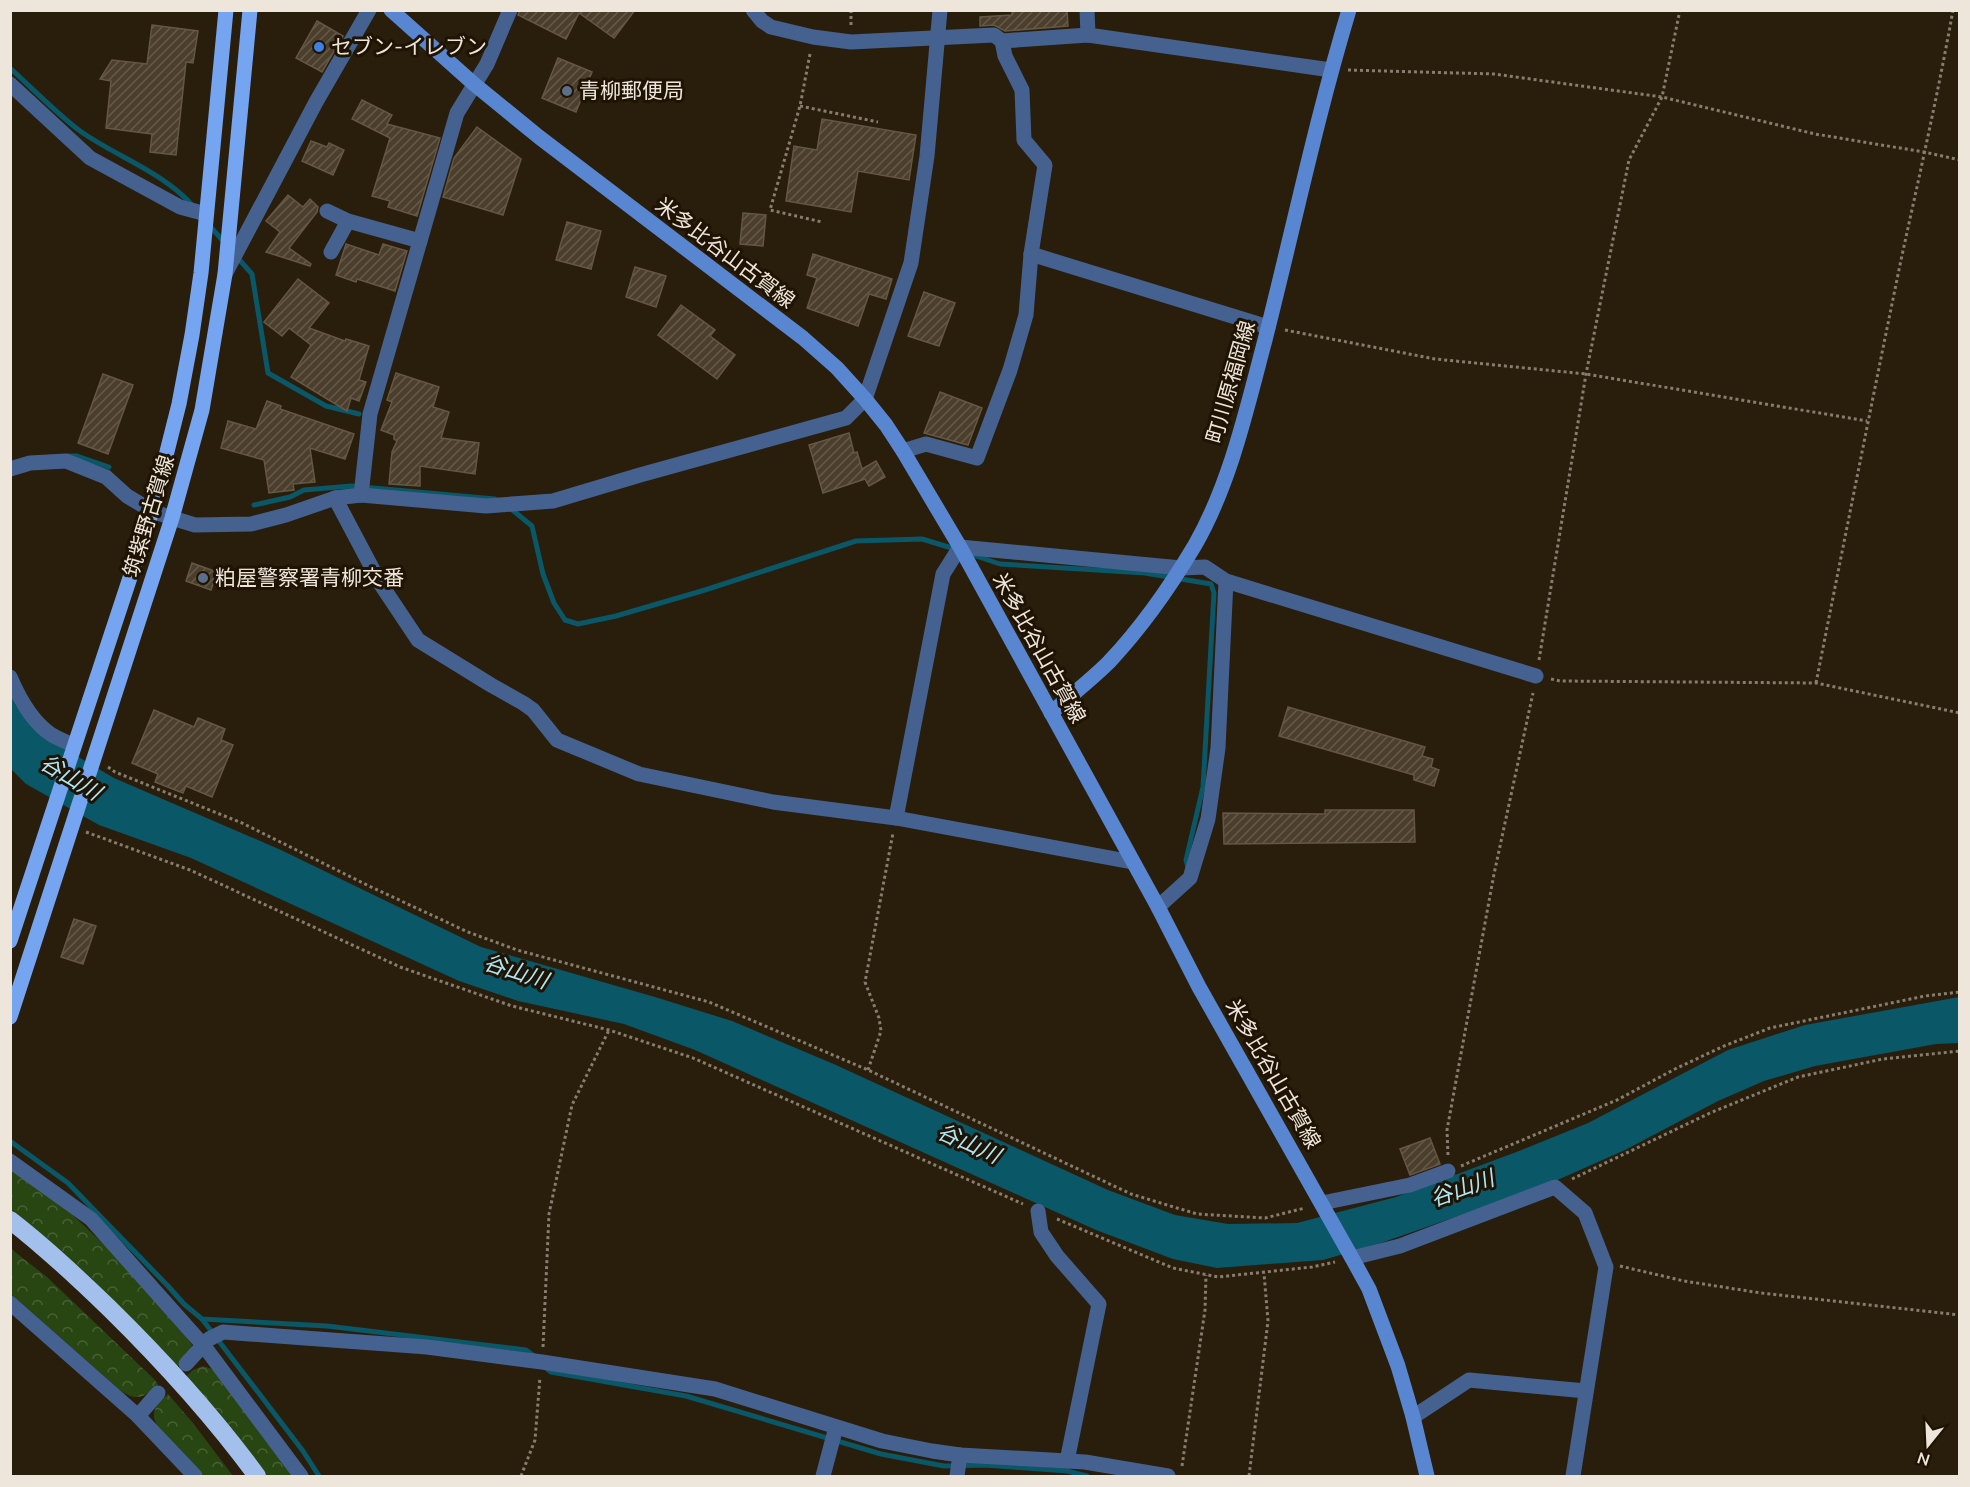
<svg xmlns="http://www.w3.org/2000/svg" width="1970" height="1487" viewBox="0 0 1970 1487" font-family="Mulish,'Noto Sans JP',sans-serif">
	<defs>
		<pattern id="forest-crowns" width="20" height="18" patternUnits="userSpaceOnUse" patternTransform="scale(1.5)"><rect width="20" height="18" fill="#284612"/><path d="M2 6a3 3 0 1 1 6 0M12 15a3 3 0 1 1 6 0" fill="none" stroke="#486134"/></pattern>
		<pattern id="building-hatch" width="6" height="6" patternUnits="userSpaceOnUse" patternTransform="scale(1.5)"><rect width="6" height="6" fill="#4b3e2c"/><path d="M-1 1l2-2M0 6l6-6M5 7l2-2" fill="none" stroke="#655a4a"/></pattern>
	</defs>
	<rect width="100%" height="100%" fill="#291d0c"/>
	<g fill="url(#forest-crowns)">
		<path d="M10 1170 60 1203 112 1252 172 1317 192 1345 190 1353 175 1369 11 1214Z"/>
		<path d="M10 1248 47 1277 155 1380 158 1385C144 1397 138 1402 121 1391L11 1294Z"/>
		<path d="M203 1366 218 1371 293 1476H264L185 1377 193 1370Z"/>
		<path d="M168 1394 193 1423 233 1476H202C191 1465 155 1431 154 1417 153 1407 161 1400 168 1394Z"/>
	</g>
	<path fill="#095767" d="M10 694 16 706 48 739 114 778 281 850 481 947 655 997 732 1021 836 1065 1108 1190 1175 1215 1228 1224 1297 1223 1396 1197 1519 1151 1588 1123 1728 1050 1805 1025 1959 997V1043L1936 1044 1815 1066 1764 1081 1718 1101 1625 1150 1544 1186 1378 1244 1323 1260 1217 1268 1173 1259 1096 1230 695 1050 624 1024 518 1001 459 981 191 858 99 825 26 784 11 769Z"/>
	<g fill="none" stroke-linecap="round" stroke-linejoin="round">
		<g stroke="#095767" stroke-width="5">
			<path d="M10 68C32 88 57 114 80 131 117 157 163 172 193 206"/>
			<path d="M208 224 224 242"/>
			<path d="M236 256 252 274 268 373 326 406 359 414"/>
			<path d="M68 456H77L109 467"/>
			<path d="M254 505 290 497 304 490 351 486 495 499"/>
			<path d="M510 508 532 526 543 574 554 603 565 620 578 624 616 616 705 590 856 541 922 539 955 549"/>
			<path d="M970 554 1000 564 1145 573 1211 584 1214 593 1203 787 1186 860 1188 868"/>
			<path d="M10 1141 68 1183 168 1286 184 1304 202 1319 327 1326 526 1350 534 1356"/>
			<path d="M202 1319 303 1451 319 1476"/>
			<path d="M545 1367 551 1372 686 1396 881 1454 944 1466 985 1465 1067 1471 1087 1476"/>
		</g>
	</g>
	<g fill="url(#building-hatch)" stroke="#645744" stroke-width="1.5">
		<path d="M520 10H635L614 38 579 13 566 39 518 15Z"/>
		<path d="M1012 10H1067L1068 26 1005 31 994 25 980 26V17L1012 15Z"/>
		<path d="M317 21 343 36 322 72 296 58Z"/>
		<path d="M152 25 198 31 193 63 186 62 176 155 150 152 152 134 106 128 111 81 100 79 112 60 147 64Z"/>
		<path d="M558 58 592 72 576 112 542 98Z"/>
		<path d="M362 100 392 115 387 124 440 138 417 216 388 207 390 201 372 196 390 138 352 119Z"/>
		<path d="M822 119 916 135 909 180 858 171 851 212 786 201 794 146 817 150Z"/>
		<path d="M477 127 521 159 503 215 443 197 454 158Z"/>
		<path d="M311 141 327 147 329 143 344 150 333 175 302 161Z"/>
		<path d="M288 195 303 207 310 199 318 207 317 212 289 248 311 264 310 266 266 252 280 232 266 221Z"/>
		<path d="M743 213 766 215 763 246 740 244Z"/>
		<path d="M567 222 601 231 591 269 556 260Z"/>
		<path d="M346 244 379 255 383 244 407 251 395 291 357 279 356 282 336 275Z"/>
		<path d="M813 254 892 279 886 299 869 294 858 326 807 308 817 278 807 275Z"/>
		<path d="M635 267 666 276 656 307 626 297Z"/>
		<path d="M298 279 329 303 309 328 345 341 346 339 369 346 359 380 366 382 359 401 351 398 347 411 291 377 311 345 289 328 282 336 264 322Z"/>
		<path d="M924 292 955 303 939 346 908 336Z"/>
		<path d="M681 305 715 330 710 336 735 355 717 379 658 335Z"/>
		<path d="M396 373 439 387 433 407 449 412 441 438 479 443 475 474 420 466V486L389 484 392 452 397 441 394 439V435L381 430 392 402 387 400Z"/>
		<path d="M103 374 133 385 108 454 78 443Z"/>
		<path d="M940 392 982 408 968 445 924 433Z"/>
		<path d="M267 401 281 406 280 409 354 434 345 459 310 448 315 482 293 484 294 490 269 493 264 460 221 448 228 421 256 429Z"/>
		<path d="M849 433 854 453 857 452 862 469 876 461 885 477 869 486 865 479 823 493 809 445Z"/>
		<path d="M192 563 217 572 211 590 186 581Z"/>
		<path d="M1288 707 1425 747 1422 756 1433 759 1431 767 1439 770 1434 786 1414 780V775L1279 736Z"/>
		<path d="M154 710 194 727 198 718 225 729 221 740 233 745 212 797 186 786 183 793 155 782 158 774 132 763Z"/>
		<path d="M1325 810H1414L1415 842 1224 844 1223 813 1325 814Z"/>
		<path d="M74 919 96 926 83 964 61 957Z"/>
		<path d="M1430 1138 1440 1164 1410 1175 1400 1149Z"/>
	</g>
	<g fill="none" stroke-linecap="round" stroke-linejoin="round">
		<g stroke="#877d6e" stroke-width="3" stroke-dasharray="3 3" stroke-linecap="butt">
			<path d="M851 10V25"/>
			<path d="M810 54 800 106 770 210 822 222"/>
			<path d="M1348 70 1494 74 1662 97 1815 134 1924 152 1960 160"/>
			<path d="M800 106 878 122"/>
			<path d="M1285 330 1435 359 1586 374 1867 421"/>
			<path d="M1539 660 1586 374 1629 160 1662 97 1680 10"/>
			<path d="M1551 679 1560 681 1816 683 1960 713"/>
			<path d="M1816 683C1844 542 1872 401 1901 260 1919 177 1938 94 1953 10"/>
			<path d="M108 767 115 772 242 823 369 886 468 932 517 950 709 1002 868 1070 1131 1194 1197 1214 1265 1218 1305 1208"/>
			<path d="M86 832 190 870 400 967 512 1006 609 1030 693 1058 1023 1204"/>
			<path d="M868 1070 881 1031 879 1018 865 982 893 833"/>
			<path d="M1448 1155 1447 1130 1494 874 1533 693"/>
			<path d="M1461 1166 1617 1100 1675 1069 1724 1046 1770 1028 1925 996 1960 992"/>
			<path d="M1572 1179 1710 1113 1798 1077 1883 1059 1960 1051"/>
			<path d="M1057 1219 1173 1268 1218 1277 1312 1267 1335 1262"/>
			<path d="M1620 1266 1684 1281 1761 1293 1960 1315"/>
			<path d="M543 1347 549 1214 572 1105 609 1030"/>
			<path d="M1182 1466 1205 1310 1206 1275"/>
			<path d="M521 1476 535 1440 540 1377"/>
			<path d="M1249 1476 1268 1321 1264 1273"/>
		</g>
		<g stroke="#45618f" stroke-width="15">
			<path d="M753 10 762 21 771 27 813 37 851 42 994 35 1002 41 1088 35 1331 70"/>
			<path d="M1087 10 1088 35"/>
			<path d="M10 84 90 158 180 207 206 214"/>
			<path d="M327 211 348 221 420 241"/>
			<path d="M331 252 348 221"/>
			<path d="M1031 254 1268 327"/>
			<path d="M225 274 316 102 369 10"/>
			<path d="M903 451 926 444 977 458 1010 370 1026 315 1031 254 1045 165 1024 140 1022 90 1005 56 1002 41"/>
			<path d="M10 469 30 463 66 461 106 477 127 496 152 511 172 518 195 525 251 524 286 515 335 498 361 495 486 506 553 501 640 475 846 418 865 399 911 263 927 156 940 10"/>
			<path d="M361 495 370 414 457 113 487 64 510 10"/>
			<path d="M335 498 380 583 418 640 491 685 523 703 533 710 557 740 639 774 773 802 896 818 1132 862"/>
			<path d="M10 677C19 698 33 723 52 735 59 739 67 742 74 746"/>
			<path d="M896 818 943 574 960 547 1181 568 1205 567 1226 581 1536 676"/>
			<path d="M1158 907 1190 878 1208 819 1218 748 1226 581"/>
			<path d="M10 1161 91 1219 204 1346 301 1476"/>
			<path d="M1322 1203 1410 1185 1448 1171"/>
			<path d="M1038 1211 1041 1232 1057 1256 1099 1304 1067 1461"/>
			<path d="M1352 1258 1400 1246 1555 1187 1585 1213 1606 1267 1573 1476"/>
			<path d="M10 1303 138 1416 195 1476"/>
			<path d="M186 1364 209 1339 223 1332 427 1347 542 1362 715 1389 882 1441 932 1451 960 1455 1085 1462 1168 1476"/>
			<path d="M138 1416 158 1393"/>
			<path d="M1413 1417 1469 1380 1586 1391"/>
			<path d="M823 1476 836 1427"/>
			<path d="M957 1476 960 1455"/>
		</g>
		<g stroke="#5986d0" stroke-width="15">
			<path d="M391 10 474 84 539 137 803 338 837 368 865 399 886 425 903 451 960 547 1158 907 1199 987 1352 1258 1369 1289 1398 1366 1413 1417 1427 1476"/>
			<path d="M1051 713C1070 696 1091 680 1109 662 1142 627 1170 587 1195 545 1230 484 1247 408 1265 340 1293 230 1316 119 1349 10"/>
		</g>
		<g stroke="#75a4f0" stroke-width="15">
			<path d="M10 941 152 511 179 404 192 335 201 273 226 10"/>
			<path d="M10 1017 172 518 202 410 225 274 250 10"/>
		</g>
		<path stroke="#a3c0ed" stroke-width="18" d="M10 1220C45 1247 78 1278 109 1308 162 1360 213 1416 257 1476"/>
	</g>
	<circle fill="#3f7fe0" stroke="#1f1304" stroke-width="2" cx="319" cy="47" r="6"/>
	<g fill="#5c6f8a" stroke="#1f1304" stroke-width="2">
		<circle cx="567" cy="91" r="6"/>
		<circle cx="203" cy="578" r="6"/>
	</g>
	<g text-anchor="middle" stroke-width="6" stroke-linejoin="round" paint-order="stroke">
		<g font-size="21" fill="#eee6db" stroke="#1f1304" text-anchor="start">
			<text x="331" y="54">セブン-イレブン</text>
			<text x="579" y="98">青柳郵便局</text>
			<text x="215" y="585">粕屋警察署青柳交番</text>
		</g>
		<g font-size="21" fill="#eee6db" stroke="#1f1304">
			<text transform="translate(725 253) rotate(37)" y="7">米多比谷山古賀線</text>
			<text transform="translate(1231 382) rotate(-74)" y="7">町川原福岡線</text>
			<text transform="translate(149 516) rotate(-73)" y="7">筑紫野古賀線</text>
			<text transform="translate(1039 648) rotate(61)" y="7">米多比谷山古賀線</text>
			<text transform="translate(1273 1074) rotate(60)" y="7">米多比谷山古賀線</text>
		</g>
		<g font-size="22" font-style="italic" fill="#aee6f5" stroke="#1f1304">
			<text transform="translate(71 777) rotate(31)" y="8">谷山川</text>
			<text transform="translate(516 971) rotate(18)" y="8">谷山川</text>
			<text transform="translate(969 1143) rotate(24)" y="8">谷山川</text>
			<text transform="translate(1462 1188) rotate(-20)" y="8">谷山川</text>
		</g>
	</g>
	<rect width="1970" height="1487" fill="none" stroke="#eee6db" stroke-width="24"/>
	<g transform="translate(1928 1445) rotate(198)" stroke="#1f1304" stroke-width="4.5" paint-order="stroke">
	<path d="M0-4.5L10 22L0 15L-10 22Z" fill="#eee6db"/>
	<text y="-9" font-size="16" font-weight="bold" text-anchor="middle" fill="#eee6db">N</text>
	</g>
</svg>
